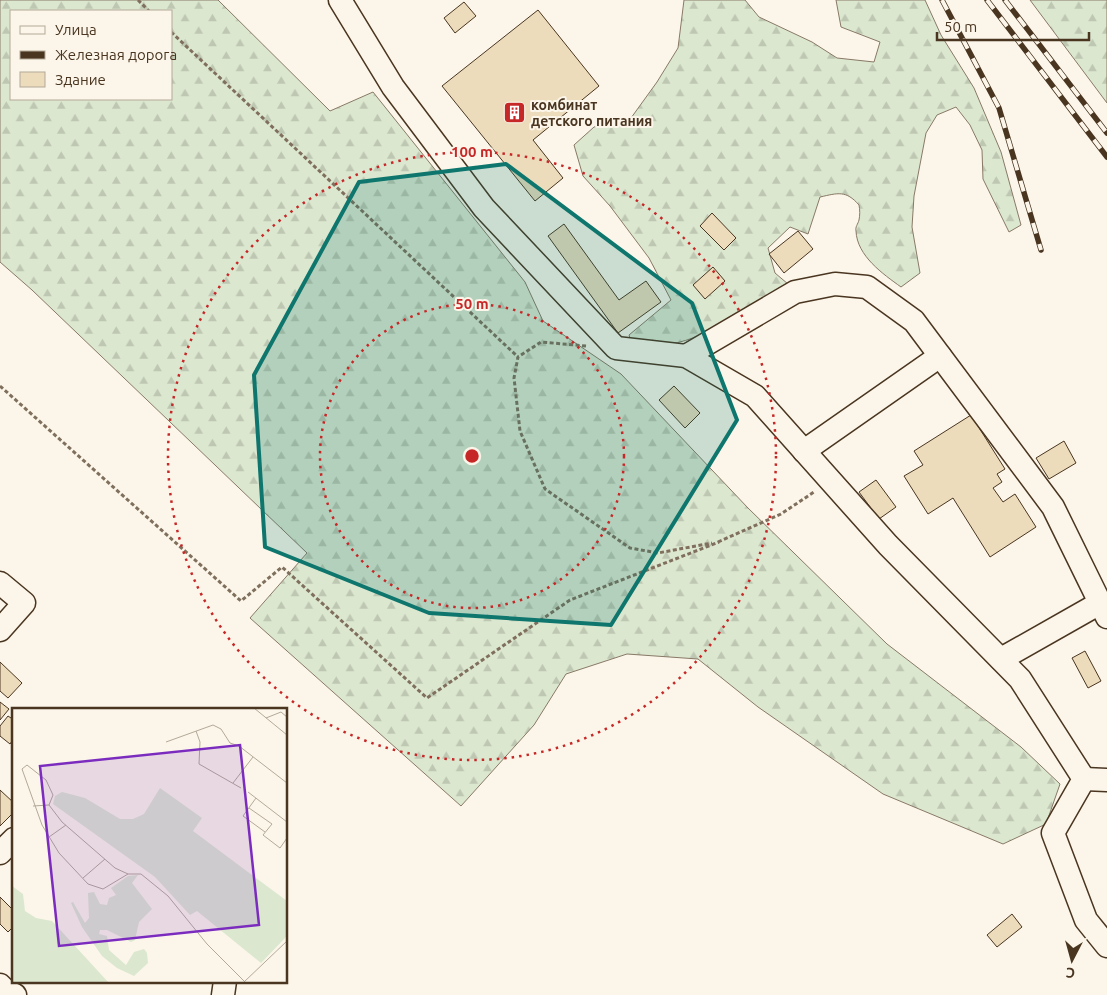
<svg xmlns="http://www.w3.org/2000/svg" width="1107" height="995" viewBox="0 0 1107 995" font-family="Ubuntu,sans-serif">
	<defs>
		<pattern id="forest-firs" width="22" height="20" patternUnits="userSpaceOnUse" patternTransform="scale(1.25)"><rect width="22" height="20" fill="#dce7d0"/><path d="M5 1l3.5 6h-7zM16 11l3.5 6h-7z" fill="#bec7b2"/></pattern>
	</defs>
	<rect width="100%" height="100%" fill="#fbf6e9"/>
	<g fill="url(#forest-firs)" stroke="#887966" fill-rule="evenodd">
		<path d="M0 0H218L330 111 373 92 525 282 543 321 621 374 748 508 887 644 1021 747 1060 784 1046 824 1003 844 883 794 758 707 698 659 627 654 566 674 534 725 461 806 250 618 307 553 32 290 0 262ZM11 11H171V99H11Z"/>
		<path d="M684 0H745L759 17 812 42 837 58 874 62 880 42 841 27 836 0H925L941 35 974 88 1001 152 1021 225 1009 232 983 179 982 150 970 125 956 107 937 115 926 133 914 196 912 227 920 273 901 287C883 274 857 256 856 231 855 227 858 224 859 220 860 215 860 210 859 205 846 190 838 193 820 197L808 234 790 227 768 248 775 273 788 284C754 305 702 343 662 345 652 346 641 343 631 341L629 335 671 300 649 258 610 206 583 176 574 145 594 127 631 118 657 82 678 48Z"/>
		<path d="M1030 0H1107V103Z"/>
	</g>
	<g fill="#ecdcbc" stroke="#4a3520">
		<path d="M464 2 476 16 455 33 444 18Z"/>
		<path d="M538 10 599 86 533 140 563 178 535 201 442 86Z"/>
		<path d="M712 213 736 238 724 250 700 226Z"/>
		<path d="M564 224 619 300 646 281 661 302 618 333 548 236Z"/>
		<path d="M798 231 813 249 784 273 769 254Z"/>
		<path d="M713 267 725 281 705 299 693 285Z"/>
		<path d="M674 386 700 413 685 428 659 400Z"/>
		<path d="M971 415 1005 469 997 474 1002 482 993 488 1003 502 1015 494 1036 527 990 557 953 498 928 514 904 476 923 465 914 451Z"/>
		<path d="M1064 441 1076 463 1049 479 1036 458Z"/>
		<path d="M876 480 896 507 879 519 859 492Z"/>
		<path d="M1085 651 1101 681 1088 688 1072 658Z"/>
		<path d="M0 662 22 683 8 698 0 691Z"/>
		<path d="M0 702 9 709 0 720Z"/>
		<path d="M8 716 14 720V738L10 744 0 736V726Z"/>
		<path d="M0 790 14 803V812L0 826Z"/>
		<path d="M0 897 14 911V926L8 932 0 924Z"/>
		<path d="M1012 914 1022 927 997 947 987 935Z"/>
	</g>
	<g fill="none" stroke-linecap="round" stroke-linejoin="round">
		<defs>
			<g id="minor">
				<path d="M340 0 393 87 484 208 616 348 686 356 755 396 888 545 1020 679 1084 779 1053 833 1086 920 1107 946"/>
				<path d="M686 356 795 292 835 284 867 287 914 321 1053 507 1107 617"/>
				<path d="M804 451 940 356"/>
				<path d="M0 583 24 603 0 630"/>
				<path d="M1001 659 1100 603"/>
				<path d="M1084 779 1107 780"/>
				<path d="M0 853 14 839"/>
				<path d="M0 985 6 991 15 995"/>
				<path d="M223 995 225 981"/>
			</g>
		</defs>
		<use href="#minor" stroke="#4a3520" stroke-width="25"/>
		<g stroke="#7f6f5c" stroke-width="3" stroke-dasharray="4 2.5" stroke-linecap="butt">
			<path d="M138 0 149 11"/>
			<path d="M171 32 518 357"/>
			<path d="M586 346 541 342 518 357 514 378 520 431 545 489 630 548 658 553 712 543"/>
			<path d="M0 386 241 601 282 567 427 698 570 600 719 542"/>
			<path d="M718 542 781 514 814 492"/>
		</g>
		<use href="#minor" stroke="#fbf6e9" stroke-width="22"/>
		<defs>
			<g id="rail">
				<path d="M942 0 999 108 1041 250"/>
				<path d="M987 0 1107 157"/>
				<path d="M1005 0 1107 133"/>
			</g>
		</defs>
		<use href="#rail" stroke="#4a3520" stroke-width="5.5"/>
		<use href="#rail" stroke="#fbf6e9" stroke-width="4" stroke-dasharray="11" stroke-linecap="butt"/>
	</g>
	<path fill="#0f766e" fill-opacity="0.2" stroke="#0f766e" stroke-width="4" stroke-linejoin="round" d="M506 164 692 303 737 420 611 625 429 613 265 547 254 375 359 182Z"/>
	<g fill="none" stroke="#c62828" stroke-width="2.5" stroke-dasharray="2.5 5">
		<circle cx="472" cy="456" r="152"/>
		<circle cx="472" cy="456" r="304"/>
	</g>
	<defs>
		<symbol id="building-square" viewBox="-11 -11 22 22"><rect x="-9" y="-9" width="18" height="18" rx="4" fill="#c62828" stroke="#fbf6e9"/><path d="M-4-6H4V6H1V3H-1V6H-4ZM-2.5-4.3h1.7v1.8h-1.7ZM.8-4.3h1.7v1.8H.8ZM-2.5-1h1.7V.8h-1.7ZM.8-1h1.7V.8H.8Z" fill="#fff"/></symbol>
	</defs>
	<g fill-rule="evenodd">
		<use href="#building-square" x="502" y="100" width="25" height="25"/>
	</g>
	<g text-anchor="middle" stroke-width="4" stroke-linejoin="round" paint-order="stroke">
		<g font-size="14" font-weight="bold" fill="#4a3520" stroke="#fbf6e9" text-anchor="start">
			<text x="531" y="110">комбинат<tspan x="531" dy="16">детского питания</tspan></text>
		</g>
	</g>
	<g transform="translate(12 708)">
		<rect width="275" height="275" fill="#fbf6e9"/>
		<path d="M148 80 190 110 181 123 275 193V228L249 255 185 203 178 207 143 169 41 96 43 88 50 84 73 90 108 111H121L132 106ZM126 167 120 175 140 201 127 214 123 232 119 234 95 222H88L87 226 95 228 97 242 114 257 122 244 132 241 135 245 136 255 122 268 105 260 90 248 70 219 59 195 61 194 73 215 77 210 76 185 82 184 88 196 95 197 97 190 104 187 99 180 116 168ZM0 178 11 186 13 203 24 210 40 213 97 275H0Z" fill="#dce7d0"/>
		<path fill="none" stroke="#b4a999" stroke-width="1" d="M242 0 275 27M254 10 269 4 275 9M184 23 188 34 187 56 229 80M154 34 201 17 209 21 218 35 227 38 275 75M221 75 241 49M236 84 275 114M244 90 231 108 253 124M21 98 37 97M237 100 260 116 251 127 268 140 275 130M37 129 54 117M116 166 91 181 76 176 47 145 30 117 10 61 15 57 34 72 41 87 37 97 50 114 103 160 116 166H129L156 188 195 236 234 275M71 170 93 151M232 274 275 233"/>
		<path fill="#7b2cbf" fill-opacity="0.15" stroke="#7b2cbf" stroke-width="2.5" d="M228 37 247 217 47 238 28 58Z"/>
		<rect width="275" height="275" fill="none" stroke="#4a3520" stroke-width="2.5"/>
	</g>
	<circle cx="472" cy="456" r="8" fill="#c62828" stroke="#fbf6e9" stroke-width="2.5"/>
	<g font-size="15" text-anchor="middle" font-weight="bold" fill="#c62828" stroke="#fbf6e9" stroke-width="4" stroke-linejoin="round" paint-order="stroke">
		<text x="472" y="157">100 m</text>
		<text x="472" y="309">50 m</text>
	</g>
	<rect x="10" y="10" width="162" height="90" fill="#fbf6e9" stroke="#b4a999"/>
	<rect x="20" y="26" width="25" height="8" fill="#fbf6e9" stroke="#b4a999"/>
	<text x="55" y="35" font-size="15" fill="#4a3520">Улица</text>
	<rect x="20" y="51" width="25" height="8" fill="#4a3520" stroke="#b4a999"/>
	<text x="55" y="60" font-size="15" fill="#4a3520">Железная дорога</text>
	<rect x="20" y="72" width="25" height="15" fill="#ecdcbc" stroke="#b4a999"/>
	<text x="55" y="85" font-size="15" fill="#4a3520">Здание</text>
	<g transform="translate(1072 960) rotate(186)" stroke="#fbf6e9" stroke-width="4" paint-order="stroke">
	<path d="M0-4L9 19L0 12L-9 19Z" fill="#4a3520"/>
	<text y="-8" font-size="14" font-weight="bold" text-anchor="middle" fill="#4a3520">С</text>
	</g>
	<path d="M937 32v8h152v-8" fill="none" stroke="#4a3520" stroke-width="2.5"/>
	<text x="944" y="32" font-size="15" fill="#4a3520" stroke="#fbf6e9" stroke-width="4" paint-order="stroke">50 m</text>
</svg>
